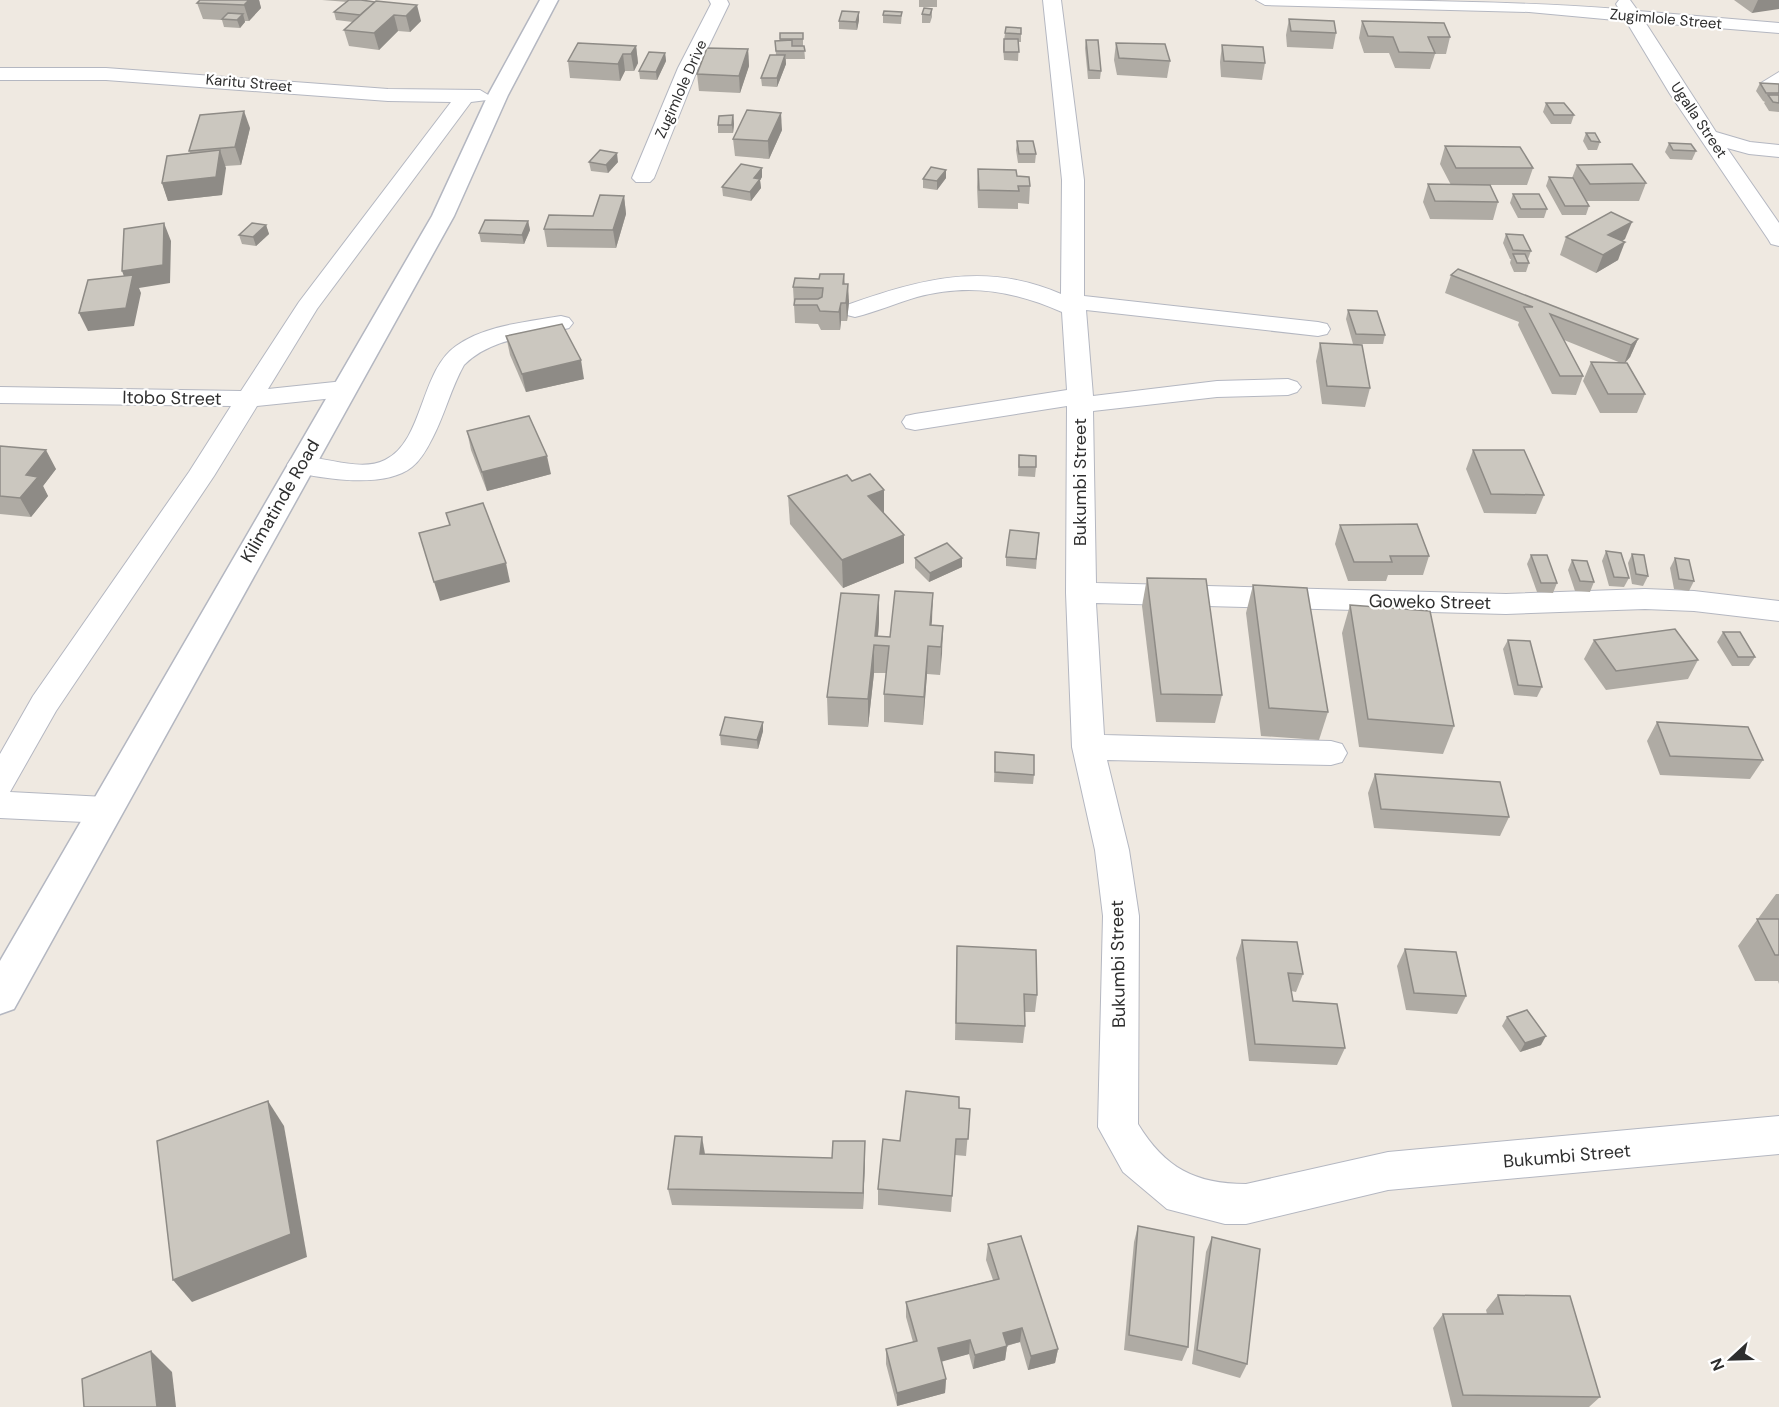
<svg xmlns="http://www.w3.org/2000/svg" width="1779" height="1407" viewBox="0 0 1779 1407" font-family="'DM Sans',sans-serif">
	<rect width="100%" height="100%" fill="#efe9e1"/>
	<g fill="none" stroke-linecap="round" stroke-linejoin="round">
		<defs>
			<g id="minor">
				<path d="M709 0H727L729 4 698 68 654 178 650 182H636L632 178 678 68 711 4Z"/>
				<path d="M1043 0H1061L1084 180V296L1318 322 1327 324 1330 329 1327 334 1318 336 1086 310 1093 396 1217 381 1288 379 1297 382 1301 387 1297 392 1288 395 1217 397 1093 411 1096 583 1506 594 1645 589 1694 591 1779 601V621L1694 611 1645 609 1506 614 1096 603 1104 735 1331 741 1342 744 1347 753 1342 762 1331 765 1107 760 1129 850 1139 916 1138 1124C1165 1168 1195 1184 1246 1184L1388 1152 1779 1116V1154L1388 1190 1246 1224H1225L1167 1209 1123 1172 1098 1127 1103 916 1095 850 1072 747 1066 593 1067 406 915 430 906 428 902 422 906 416 915 414 1067 390 1062 312C1014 291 969 283 917 297 896 303 876 312 855 317L847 315 843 310 847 305C921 279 985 261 1061 294L1062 180Z"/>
				<path d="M1256 0C1378 0 1498 0 1619 9L1616 4 1619 0H1630L1638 11 1779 23V33L1645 22 1716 132 1750 142 1779 145V157L1749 154 1727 148 1779 223V246L1771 244 1768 239 1670 94 1626 21 1529 12 1265 5Z"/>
				<path d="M0 68H106L388 89 480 90 490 96 487 100 471 102 317 309 268 389 344 381 353 384 357 389 353 394 344 397 257 406 214 476 56 711 10 792 105 797 117 801 122 810 117 819 105 823 0 818V754L33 696 189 472 231 406 0 403V387L241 391 299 302 451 102 388 101 106 80H0Z"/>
				<path d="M1779 72V86L1764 87 1761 83Z"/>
				<path d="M561 316 569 318 573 323 569 328C533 337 492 337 464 365 451 388 445 414 433 437 428 447 421 460 412 467 385 489 322 479 291 471L287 465 291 459C320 452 357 474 385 460 424 441 420 371 456 346 485 325 527 322 561 316Z"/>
			</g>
			<path id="secondary" d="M540 0H558L508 95 454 216 14 1009 0 1014V961L432 216 488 95Z"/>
		</defs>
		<use href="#minor" stroke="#b4b7c1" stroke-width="2"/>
		<use href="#secondary" stroke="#b4b7c1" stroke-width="3"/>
		<use href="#minor" fill="#fff" fill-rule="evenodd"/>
		<use href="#secondary" fill="#fff" fill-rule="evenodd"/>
	</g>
	<g fill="#afaba4">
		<path d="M200 0H259L261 8 249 21H245V22L240 28 224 27 222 20 203 19 197 3Z"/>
		<path d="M322 0H361L421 21 410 32 398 31 379 50 349 46 344 30 353 22 336 20 334 12 348 2Z"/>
		<rect x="919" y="0" width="18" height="7"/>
		<path d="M1734 0H1779L1752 13Z"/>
		<path d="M932 9V17L930 23H922V14Z"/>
		<path d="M859 12V20L857 30 839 29V21Z"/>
		<path d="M902 12 901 24 883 23V15Z"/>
		<path d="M1289 19 1336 33 1333 49 1287 47 1286 35Z"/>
		<path d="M1362 21 1450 37 1446 54H1435L1430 69 1395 68 1389 53H1364L1359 38Z"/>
		<path d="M1006 27 1021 28V42H1019L1018 61 1004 60 1003 47Z"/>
		<path d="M780 33H803V46H804L805 59H786V64L777 87 762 86 761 78 776 55 775 41H780Z"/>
		<path d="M1086 40 1101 71 1100 79H1088L1085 48Z"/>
		<path d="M1116 43 1170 61 1167 78 1117 75 1114 60Z"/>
		<path d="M1222 45 1265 63 1262 80 1221 77 1220 62Z"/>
		<path d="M636 46 638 63 634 71H625L620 81 570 78 568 61Z"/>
		<path d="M748 49 749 66 740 93 699 91 697 74Z"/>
		<path d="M665 53 666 61 657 80 640 79 639 71Z"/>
		<path d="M1760 83 1779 84V112L1769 111 1764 103 1765 102 1763 101 1756 91Z"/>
		<path d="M1546 103 1574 115 1571 124H1551L1543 112Z"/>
		<path d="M733 115 734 124 733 133H718V125Z"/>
		<path d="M250 128 241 165 225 166 222 195 168 201 162 183 190 153 189 151Z"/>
		<path d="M782 130 769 159 735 156 733 139Z"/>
		<path d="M1586 133 1600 142 1597 150H1588L1583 141Z"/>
		<path d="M1017 141 1036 154 1035 163H1018L1016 150Z"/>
		<path d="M1669 143 1696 151 1692 160 1670 159 1665 152Z"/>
		<path d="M1445 146 1533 168 1527 185H1490L1498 202 1493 220 1430 219 1423 202 1428 184 1451 185 1440 164Z"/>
		<path d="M589 162H618L608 173 591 171Z"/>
		<path d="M1577 165 1646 183 1639 201H1586L1589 206 1586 215H1562L1546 186 1549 177 1572 178Z"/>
		<path d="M762 168V177L760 180 761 188 751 201 723 196 722 187Z"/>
		<path d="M978 169 1017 176 1030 186 1029 204 1018 203V209L978 208 977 187Z"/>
		<path d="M946 178 937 190 923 188V179Z"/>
		<path d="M1513 194 1547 209 1544 218H1518L1510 203Z"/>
		<path d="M624 196 626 214 616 248 547 247 544 229 593 216Z"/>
		<path d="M528 221 530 230 524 244 481 242 479 233Z"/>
		<path d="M266 225 269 234 256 246 242 244 239 235Z"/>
		<path d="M1506 234 1531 251 1528 259 1529 263 1526 272H1514L1510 263 1511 259H1510L1503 243Z"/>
		<path d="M1566 237 1625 239 1622 241 1618 260 1596 273 1560 255Z"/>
		<path d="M844 274 845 284 849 302 847 321H841L840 330H821L818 324 795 323 793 287 819 279Z"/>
		<path d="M1451 275 1638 339 1630 357 1625 363 1645 394 1637 413H1600L1583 381 1591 362 1621 363 1564 340 1583 376 1576 395 1552 394 1518 325 1519 322 1445 293Z"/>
		<path d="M1348 310 1385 335 1383 344H1353L1346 319Z"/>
		<path d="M506 336 584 379 526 392 510 355Z"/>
		<path d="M1320 343 1370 388 1365 407 1322 404 1316 361Z"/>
		<path d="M467 431 551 474 487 491 471 450Z"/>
		<path d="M0 446 56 469 43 486 48 496 31 517 0 514Z"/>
		<path d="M1473 450 1544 495 1536 514 1484 513 1466 469Z"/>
		<path d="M1019 455 1036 467 1035 477 1018 476Z"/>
		<path d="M788 496 884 514 904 535V563L843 588 790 524Z"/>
		<path d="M1340 525 1429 556 1423 575H1388L1386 581H1348L1335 544Z"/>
		<path d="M1039 533 1036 569 1006 566V557Z"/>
		<path d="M1606 551 1629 578 1624 587 1609 586 1602 561Z"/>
		<path d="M1632 554 1648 576 1643 586 1632 584 1628 563Z"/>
		<path d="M1531 555 1557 583 1553 593 1537 592 1527 564Z"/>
		<path d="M915 558H962V567L929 582 915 568Z"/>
		<path d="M1675 558 1694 581 1689 591 1674 589 1670 568Z"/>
		<path d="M1572 560 1594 582 1590 592 1575 591 1568 570Z"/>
		<path d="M1147 578 1222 695 1215 723 1156 722 1142 606Z"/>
		<path d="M1253 585 1328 712 1319 740 1261 736 1246 613Z"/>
		<path d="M879 595V623L878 636 890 637 931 625 943 626 940 675 927 674 923 725 884 722V694L886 673H874L868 727 828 725 827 697Z"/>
		<path d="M1350 605 1454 726 1443 754 1359 747 1342 633Z"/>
		<path d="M1723 632 1755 657 1749 666H1732L1717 642Z"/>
		<path d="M1508 640 1542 687 1537 697 1514 695 1503 649Z"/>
		<path d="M1594 640 1698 660 1688 679 1606 690 1584 659Z"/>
		<path d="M1657 722 1763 760 1750 779 1660 775 1647 741Z"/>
		<path d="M763 731 758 749 721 745 720 735Z"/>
		<path d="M995 752 1034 775 1033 784 994 782Z"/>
		<path d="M1375 774 1509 817 1500 836 1374 828 1368 793Z"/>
		<path d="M1776 894H1779V984L1778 981H1755L1738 946Z"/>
		<path d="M1242 940 1303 974 1296 992 1291 991 1293 1001 1345 1048 1337 1065 1249 1061 1236 958Z"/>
		<path d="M957 946 1037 995 1035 1012H1024L1025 1026 1023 1043 955 1040Z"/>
		<path d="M1405 949 1466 996 1457 1014 1406 1010 1397 966Z"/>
		<path d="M1507 1017 1541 1045 1520 1052 1502 1026Z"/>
		<path d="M959 1108 970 1109 966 1156 955 1155 951 1212 878 1205V1189L900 1141Z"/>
		<path d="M865 1141V1158L863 1209 672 1205 668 1189 705 1155 832 1158Z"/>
		<path d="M1138 1226 1188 1347 1182 1361 1124 1350 1134 1242Z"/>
		<path d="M1212 1237 1247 1364 1240 1378 1192 1364 1206 1252Z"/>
		<path d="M988 1244 1058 1349 1055 1363 1028 1370 1020 1342 1007 1346 1005 1360 973 1369 969 1354 941 1361 946 1379 945 1393 897 1406 886 1364V1349L913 1342 906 1317V1302L993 1280 986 1260Z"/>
		<path d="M1498 1295 1600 1397 1589 1407H1452L1433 1328 1443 1314H1487L1486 1310Z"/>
	</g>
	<g fill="#8e8b86">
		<path d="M249 0H259L261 8 249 21 244 5Z"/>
		<path d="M1758 0H1779V9L1752 13Z"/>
		<path d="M417 5 421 21 410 32 406 16Z"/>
		<path d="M859 12V20L857 30 856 22Z"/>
		<path d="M243 14 245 22 240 28 237 20Z"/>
		<path d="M394 15 398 31 379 50 374 33Z"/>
		<path d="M636 46 638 63 634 71 631 54Z"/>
		<path d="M748 49 749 66 740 93 739 76Z"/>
		<path d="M665 53 666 61 657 80 656 72Z"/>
		<path d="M623 54 625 71 620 81 618 64Z"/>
		<path d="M785 55 786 64 777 87V78Z"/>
		<path d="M244 111 250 128 241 165 235 147Z"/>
		<path d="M781 113 782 130 769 159 768 141Z"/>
		<path d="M733 115 734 124 733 133 732 125Z"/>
		<path d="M220 150 226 168 222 195 168 201 162 183Z"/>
		<path d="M617 153 618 162 608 173 606 165Z"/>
		<path d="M762 168V177L760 180 761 188 751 201 750 192 754 178Z"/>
		<path d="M946 170V178L937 190V181Z"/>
		<path d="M624 196 626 214 616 248 613 230Z"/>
		<path d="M528 221 530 230 524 244 522 235Z"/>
		<path d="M1632 222 1625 239 1601 253 1608 235Z"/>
		<path d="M164 223 171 241 170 283 139 288 141 293 134 326 88 331 79 313 129 290 122 271Z"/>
		<path d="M266 225 269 234 256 246 253 237Z"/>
		<path d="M1625 242 1618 260 1596 273 1603 255Z"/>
		<path d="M848 284 849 302 847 321 846 303Z"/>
		<path d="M841 303V321L840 330 839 312Z"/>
		<path d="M1638 339 1630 357 1624 364 1631 345Z"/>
		<path d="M581 360 584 379 526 392 522 374Z"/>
		<path d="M46 450 56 469 43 486 48 496 31 517 20 498 26 475Z"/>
		<path d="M547 456 551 474 487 491 482 472Z"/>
		<path d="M884 490V517L868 496Z"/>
		<path d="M904 535V563L843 588 842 560Z"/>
		<path d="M962 558V567L929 582 930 573Z"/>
		<path d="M506 563 510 582 440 601 434 582Z"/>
		<path d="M933 593 932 621 930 646V625Z"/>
		<path d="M879 595V623L877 645 875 636Z"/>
		<path d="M943 626 942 654 940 675 941 647Z"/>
		<path d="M874 645V673L868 727V699Z"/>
		<path d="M928 646 927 674 923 725 924 697Z"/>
		<path d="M763 722V731L758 749 757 740Z"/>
		<path d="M1546 1036 1541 1045 1520 1052 1525 1043Z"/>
		<path d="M268 1101 284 1126 307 1257 192 1302 173 1280Z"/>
		<path d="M702 1137 705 1154 703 1171 700 1154Z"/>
		<path d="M865 1141V1158L863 1209V1193Z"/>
		<path d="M1022 1328 1020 1342 1001 1347 1003 1333Z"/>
		<path d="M970 1340 969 1354 937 1363 938 1348Z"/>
		<path d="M1007 1346 1005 1360 973 1369 975 1355Z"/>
		<path d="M1058 1349 1055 1363 1028 1370 1031 1356Z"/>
		<path d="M151 1351 172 1372 176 1407H157Z"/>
		<path d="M946 1379 945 1393 897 1406V1393Z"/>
	</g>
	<g fill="#cbc7bf" stroke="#8e8b86" stroke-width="1.5">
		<path d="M200 0H249L244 5 197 3Z"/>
		<path d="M349 0H361L375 2 360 15 334 12Z"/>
		<path d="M376 1 417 5 406 16 394 15 374 33 344 30Z"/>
		<path d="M924 8 932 9 930 15 922 14Z"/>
		<path d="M842 11 859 12 856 22 839 21Z"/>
		<path d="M884 11 902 12 901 16 883 15Z"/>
		<path d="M228 13 243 14 237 20 222 19Z"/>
		<path d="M1289 19 1334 21 1336 33 1291 31Z"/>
		<path d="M1362 21 1444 23 1450 37H1428L1435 53 1399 52 1393 37 1368 36Z"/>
		<path d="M1006 27 1021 28V34L1005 33Z"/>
		<rect x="780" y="33" width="23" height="6"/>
		<path d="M1004 39H1018L1019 52H1004Z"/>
		<path d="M792 40V46H804L805 51H776L775 41Z"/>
		<path d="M1086 40H1098L1101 71 1089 70Z"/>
		<path d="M578 43 636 46 631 54H623L618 64 568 61Z"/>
		<path d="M1116 43 1165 44 1170 61 1119 58Z"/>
		<path d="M1222 45 1263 47 1265 63 1224 61Z"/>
		<path d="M707 48 748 49 739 76 697 74Z"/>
		<path d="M649 52 665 53 656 72 639 71Z"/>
		<path d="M770 55H785L777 78H761Z"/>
		<path d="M1760 83 1779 84V93H1766Z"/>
		<path d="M1768 95H1779V103L1773 102Z"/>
		<path d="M1546 103H1564L1574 115H1554Z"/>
		<path d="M747 110 781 113 768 141 733 139Z"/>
		<path d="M244 111 235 147 189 151 200 115Z"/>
		<path d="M733 115 732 125H718L719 116Z"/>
		<path d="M1586 133H1595L1600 142 1591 141Z"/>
		<path d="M1017 141H1033L1036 154H1019Z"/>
		<path d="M1669 143 1691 144 1696 151 1673 150Z"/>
		<path d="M1445 146 1520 147 1533 168H1456Z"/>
		<path d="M220 150 216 177 162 183 167 156Z"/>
		<path d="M600 150 617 153 606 165 589 162Z"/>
		<path d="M741 164 762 168 754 178 760 179 750 192 722 187Z"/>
		<path d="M1632 164 1646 183 1590 184 1577 165Z"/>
		<path d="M931 167 946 170 937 181 923 179Z"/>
		<path d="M978 169 1016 170 1017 176 1029 177 1030 186H1018L1019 191 979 190Z"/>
		<path d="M1549 177 1573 178 1589 206H1565Z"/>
		<path d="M1428 184 1490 185 1498 202 1435 201Z"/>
		<path d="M1513 194H1539L1547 209H1521Z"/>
		<path d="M600 195 624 196 613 230 544 229 549 215 593 216Z"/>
		<path d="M1611 212 1632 222 1608 235 1625 242 1603 255 1566 237Z"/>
		<path d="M485 220 528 221 522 235 479 233Z"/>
		<path d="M164 223 163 265 122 271 124 229Z"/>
		<path d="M252 223 266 225 253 237 239 235Z"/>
		<path d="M1506 234 1523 235 1531 251 1513 250Z"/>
		<path d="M1513 254H1525L1529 263H1517Z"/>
		<path d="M1458 269 1638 339 1631 345 1550 314 1583 376H1560L1524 307H1533L1451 275Z"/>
		<path d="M820 274H844L843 284H848L846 303H841L839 312 820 311 817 305H794L795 299H818L822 297 823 288 793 287 795 278 819 279Z"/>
		<path d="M133 275 126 308 79 313 88 280Z"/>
		<path d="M1348 310 1377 311 1385 335 1356 334Z"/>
		<path d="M562 324 581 360 522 374 506 336Z"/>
		<path d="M1320 343 1362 345 1370 388 1327 386Z"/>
		<path d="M1591 362 1627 363 1645 394H1608Z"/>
		<path d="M529 416 547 456 482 472 467 431Z"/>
		<path d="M0 446 46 450 26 475 38 477 20 498 0 496Z"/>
		<path d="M1473 450H1524L1544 495 1491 494Z"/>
		<path d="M1019 455 1036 456V467H1019Z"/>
		<path d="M870 474 884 490 868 496 904 535 842 560 788 496 847 475 852 481Z"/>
		<path d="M483 503 506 563 434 582 419 533 450 525 446 513Z"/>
		<path d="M1417 524 1429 556H1390L1392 562H1354L1340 525Z"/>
		<path d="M1010 530 1039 533 1036 559 1006 557Z"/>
		<path d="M947 543 962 558 930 573 915 558Z"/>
		<path d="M1606 551 1621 553 1629 578 1614 577Z"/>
		<path d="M1632 554 1644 555 1648 576 1636 574Z"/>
		<path d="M1531 555H1547L1557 583H1541Z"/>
		<path d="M1675 558 1689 560 1694 581 1679 579Z"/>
		<path d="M1572 560 1587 561 1594 582 1580 581Z"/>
		<path d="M1147 578 1206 579 1222 695 1161 694Z"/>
		<path d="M1253 585 1307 588 1328 712 1269 708Z"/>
		<path d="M895 591 933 593 930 625 943 626 941 647 928 646 924 697 884 694 889 646 874 645 868 699 827 697 841 593 879 595 875 636 890 637Z"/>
		<path d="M1350 605 1430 611 1454 726 1368 719Z"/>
		<path d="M1675 629 1698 660 1616 671 1594 640Z"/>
		<path d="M1723 632H1740L1755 657H1738Z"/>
		<path d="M1508 640 1530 641 1542 687 1518 685Z"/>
		<path d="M725 717 763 722 757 740 720 735Z"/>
		<path d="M1657 722 1748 727 1763 760 1670 756Z"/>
		<path d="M995 752 1034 755V775L995 772Z"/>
		<path d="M1375 774 1500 782 1509 817 1381 809Z"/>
		<path d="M1757 919H1779V955H1775Z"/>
		<path d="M1242 940 1297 942 1303 974 1288 973 1293 1001 1337 1004 1345 1048 1255 1044Z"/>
		<path d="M957 946 1036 950 1037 995 1024 994 1025 1026 956 1023Z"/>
		<path d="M1405 949 1456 952 1466 996 1414 993Z"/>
		<path d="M1527 1010 1546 1036 1525 1043 1507 1017Z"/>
		<path d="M906 1091 959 1097V1108L970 1109 968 1139H956L952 1196 878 1189 883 1139 900 1141Z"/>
		<path d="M268 1101 291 1234 173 1280 157 1141Z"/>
		<path d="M675 1136 702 1137 700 1154 832 1158 833 1141H865L863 1193 668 1189Z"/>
		<path d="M1138 1226 1194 1237 1188 1347 1129 1335Z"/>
		<path d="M1021 1236 1058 1349 1031 1356 1022 1328 1003 1333 1007 1346 975 1355 970 1340 938 1348 946 1379 897 1393 886 1349 917 1341 906 1302 999 1279 988 1244Z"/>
		<path d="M1212 1237 1260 1249 1247 1364 1197 1350Z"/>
		<path d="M1498 1295 1570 1296 1600 1397 1463 1395 1443 1314H1503Z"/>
		<path d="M151 1351 157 1407H84L82 1379Z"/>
	</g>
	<g text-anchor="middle" stroke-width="4.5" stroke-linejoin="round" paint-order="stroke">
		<g font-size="15" fill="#2e2e2e" stroke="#fff">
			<text transform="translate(1666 19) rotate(5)" y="5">Zugimlole Street</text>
			<text transform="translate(249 83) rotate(5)" y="5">Karitu Street</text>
			<text transform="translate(681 89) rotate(-66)" y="5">Zugimlole Drive</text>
			<text transform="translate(1699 120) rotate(56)" y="5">Ugalla Street</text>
		</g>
		<g font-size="18" fill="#2e2e2e" stroke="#fff">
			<text transform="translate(172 398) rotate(1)" y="6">Itobo Street</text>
			<text transform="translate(1080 482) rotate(-90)" y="6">Bukumbi Street</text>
			<text transform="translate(280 501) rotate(-60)" y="6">Kilimatinde Road</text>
			<text transform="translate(1430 602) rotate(1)" y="6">Goweko Street</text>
			<text transform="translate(1118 964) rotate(-91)" y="6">Bukumbi Street</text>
			<text transform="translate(1567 1156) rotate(-5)" y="6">Bukumbi Street</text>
		</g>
	</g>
	<g transform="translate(1731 1359) rotate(248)" stroke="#ffffff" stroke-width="4.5" paint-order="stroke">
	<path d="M0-4.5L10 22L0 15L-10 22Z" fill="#2e2e2e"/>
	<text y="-9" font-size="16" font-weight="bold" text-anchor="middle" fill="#2e2e2e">N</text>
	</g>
</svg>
